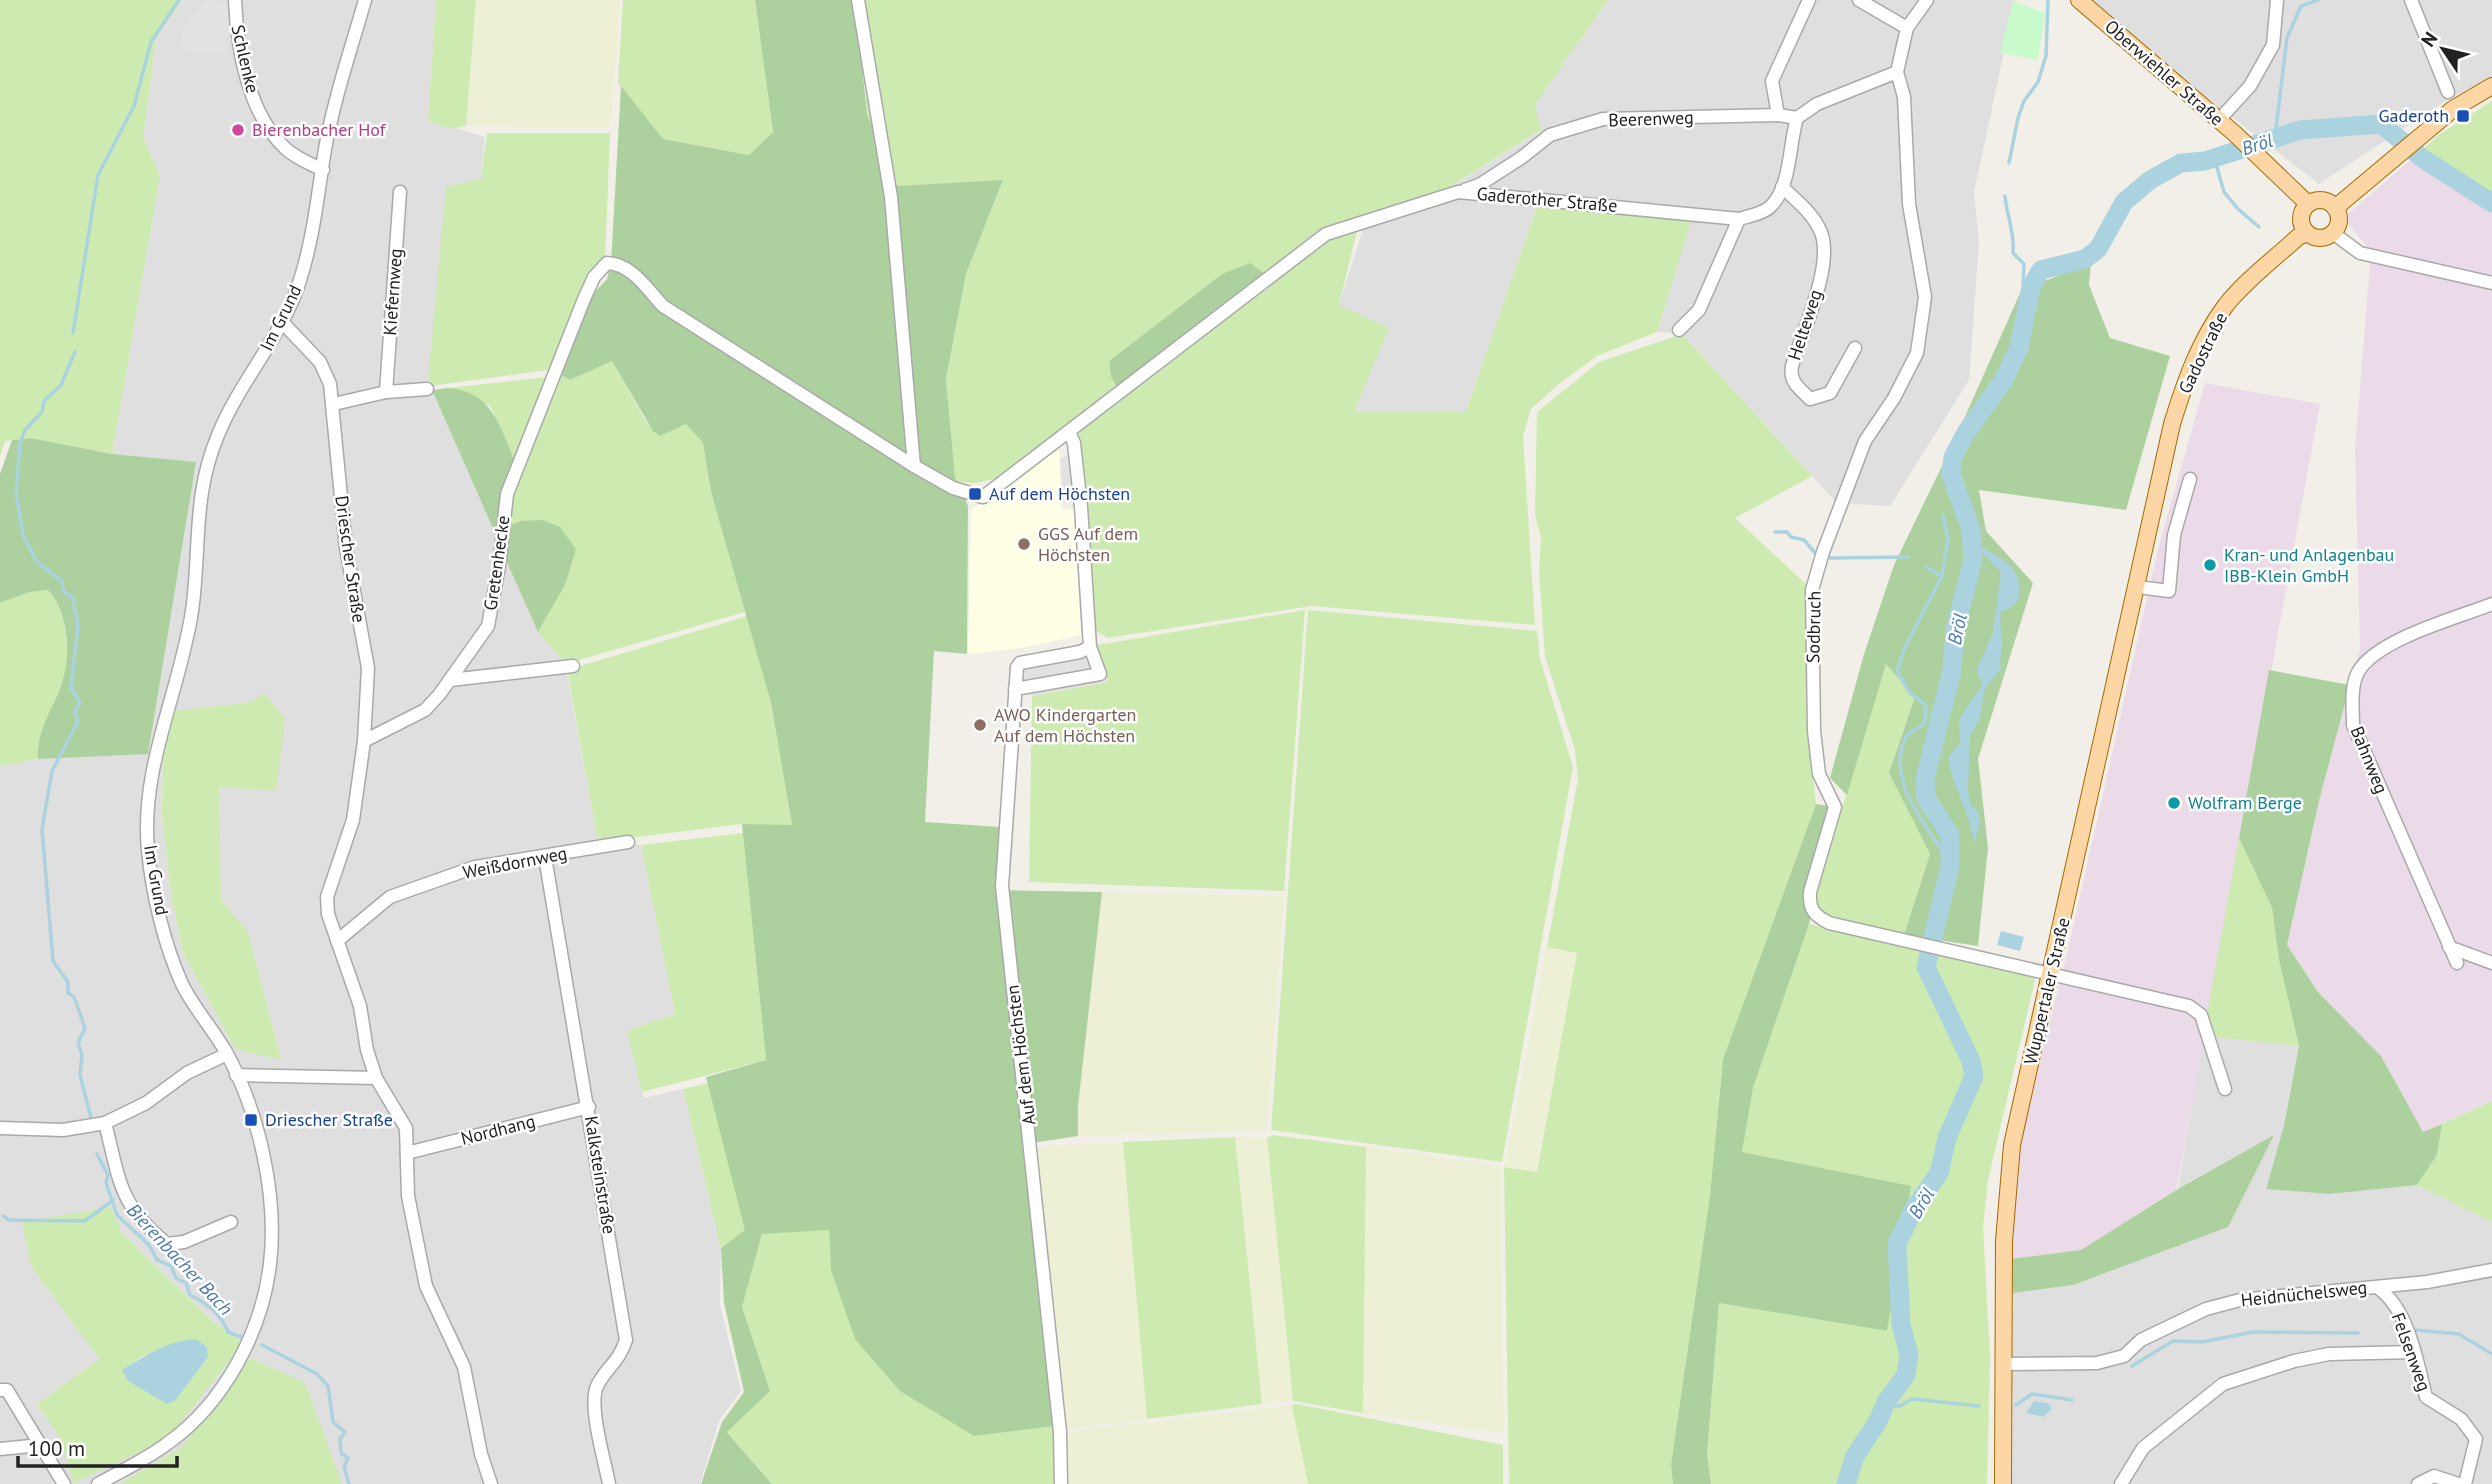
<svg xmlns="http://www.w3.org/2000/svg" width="2492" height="1484" viewBox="0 0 2492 1484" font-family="'PT Sans',sans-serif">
	<rect width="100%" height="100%" fill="#f2efe9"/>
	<g fill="#e0dfdf" fill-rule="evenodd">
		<path d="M182 0H436L428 119 485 137 481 179 428 381 538 632 565 664 598 842 641 845 675 1014 627 1031 644 1098 683 1089 721 1248 720 1304 741 1391 719 1421 700 1484H342L250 1358 181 1448 119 1484H0V766L51 757 171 601 196 463 112 454 160 176 143 137 156 39ZM252 702 275 791 219 786 221 900 248 932 281 1059 234 1047 183 953 172 900 162 815 163 758 174 711ZM110 1207 121 1232 212 1321 244 1343 167 1439 74 1482 60 1438 37 1404 99 1359 31 1266Z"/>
		<path d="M1608 0H2015L1974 193 1979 242 1969 380 1890 506 1837 503 1682 334 1657 332 1690 221 1537 207 1466 411 1354 412 1339 305 1364 226 1439 194 1540 131 1535 105Z"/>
		<path d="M2089 0H2492V77L2444 102 2319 184 2189 84Z"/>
		<path d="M2203 1036 2299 1046 2284 1125 2266 1188 2330 1194 2417 1185 2492 1222V1484H2012L2013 1293 2073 1285 2273 1136 2178 1189Z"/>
	</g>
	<g fill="#ebdbe8">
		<path d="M2414 157 2492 205V1101L2423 1132 2381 1056 2318 992 2287 945 2319 801 2360 649 2355 449 2371 251 2343 218Z"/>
		<path d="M2205 383 2320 404 2176 1192 2081 1250 2009 1259 2013 1173 2068 949 2158 549Z"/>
	</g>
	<path fill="#ffffe5" d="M1059 449 1062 509H1074L1081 635 1022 648 968 654 971 510Z"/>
	<g fill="#eef0d5">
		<path d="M476 0H620L610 128 466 126Z"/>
		<path d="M1102 892 1284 896 1267 1130 1078 1136V1106Z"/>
		<path d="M1547 947 1577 953 1536 1172 1504 1167Z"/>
		<path d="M1235 1137 1267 1138 1293 1401 1262 1404Z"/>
		<path d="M1123 1142 1147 1419 1063 1429 1038 1151 1042 1147Z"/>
		<path d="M1366 1147 1501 1166 1503 1433 1363 1413Z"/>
		<path d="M1292 1405 1308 1484H1063V1443L1067 1435 1075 1431Z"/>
	</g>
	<g fill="#cdebb0" fill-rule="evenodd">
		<path d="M0 0H182L156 39 143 137 160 176 112 454 31 438 5 441 0 456Z"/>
		<path d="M436 0H476L466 126C451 130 441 128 428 119Z"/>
		<path d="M623 0H755L773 132 749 155 663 139 618 83Z"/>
		<path d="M859 0H1608L1535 105 1541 130 1443 191 1351 220 1265 274H1222L1109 361 1111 377 1118 389 998 478 976 483 957 482 955 477 946 380 966 274 1003 181 897 186 867 114Z"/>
		<path d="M2492 101V205L2414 157 2440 134Z"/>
		<path d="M487 133H610L605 262 549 370 430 386 428 381 446 187 481 179Z"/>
		<path d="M1537 207 1691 221 1657 332 1597 356 1559 384 1531 409 1523 436 1535 625 1311 606 1108 638 1093 629 1077 436 1084 427 1312 249 1337 235 1357 231 1339 305 1389 328 1354 412 1466 411Z"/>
		<path d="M1682 334 1812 476 1735 518 1807 585 1810 748 1816 804 1723 1059 1710 1195 1671 1465 1673 1484H1509L1504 1167 1537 1172 1577 953 1547 947 1578 779 1575 750 1545 657 1539 570 1541 538 1535 515 1537 412 1599 362Z"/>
		<path d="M612 361 647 423 660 436 686 424 703 443 711 492 745 612 565 664 538 632 565 585 506 527 515 485 558 373 570 380Z"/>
		<path d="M548 377 514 460 490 406 447 388Z"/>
		<path d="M48 590C69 612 71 654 62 683 53 710 36 730 38 759L0 766V603L29 592Z"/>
		<path d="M1305 610 1284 891 1029 882 1032 696 1107 682 1097 645Z"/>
		<path d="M1308 610 1537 631 1540 659 1573 767 1502 1162 1271 1130Z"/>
		<path d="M747 616 771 703 792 826 742 824 598 842 567 670Z"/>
		<path d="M1886 664 1915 697 1889 773 1930 854 1904 935 1829 920 1813 904Z"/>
		<path d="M264 693 285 718 276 791 219 787 221 900 248 932 281 1059 249 1053 234 1047 183 953 172 900 162 815 163 758 174 711 252 702Z"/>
		<path d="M743 833 766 1060 642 1092 627 1031 675 1014 641 845Z"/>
		<path d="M2239 838 2272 908 2279 960 2299 1046 2203 1036Z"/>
		<path d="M1809 924 2032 974 2035 980 1988 1180 1983 1227 1990 1357 1987 1484H1711L1707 1455 1719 1303 1887 1331 1910 1186 1741 1152 1753 1088Z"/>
		<path d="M708 1083 746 1230 721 1248 683 1089Z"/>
		<path d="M2492 1101V1222L2417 1185 2437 1155 2442 1124Z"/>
		<path d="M1273 1135 1366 1147 1363 1413 1293 1401 1267 1138Z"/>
		<path d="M1235 1137 1262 1404 1147 1419 1123 1142Z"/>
		<path d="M111 1207 121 1232 212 1321 244 1343 167 1439 74 1483 60 1438 37 1404 99 1359 31 1266 22 1222ZM207 1347 208 1357 175 1401 122 1371 143 1356Z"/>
		<path d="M829 1229 831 1270 1055 1426 1057 1484H772L727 1431 770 1391 742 1307 762 1234Z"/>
		<path d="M250 1358 305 1383 342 1484H119L181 1448Z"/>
		<path d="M1297 1404 1503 1445V1484H1308L1292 1405Z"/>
	</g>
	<g fill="#add19e">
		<path d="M755 0H855L867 114 897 186 1003 180 966 274 946 379 955 477 968 506 967 654 934 651 925 822 1000 827 996 890 1102 892 1078 1106V1136L1032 1143 1055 1426 974 1436 900 1391 855 1339 831 1270 829 1230 762 1234 742 1307 770 1391 727 1432 772 1484H701L722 1422 744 1392 724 1303 721 1248 745 1230 706 1077 766 1060 742 824 792 825 771 703 711 492 703 443 686 424 660 436 653 431 612 361 570 380 558 373 588 299 607 279 611 263 621 86 663 139 749 155 773 132Z"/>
		<path d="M2091 262 2089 285 2110 338 2170 356 2126 510 1979 490 1986 531 2033 583 1978 759 1988 848 1978 946 1904 935 1930 854 1889 773 1915 697 1886 664 1847 795 1830 778 1864 654 1894 565 1955 439 2021 291Z"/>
		<path d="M1250 263 1265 274 1118 389 1111 377 1109 361 1222 274Z"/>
		<path d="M447 388C490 390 500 425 514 460L502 494 495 533 432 390Z"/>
		<path d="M31 438 112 454 196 462 148 754 38 759C36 730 53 710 62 683 71 655 69 612 48 590L29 592 0 603V474L12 440Z"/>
		<path d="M542 520 560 527 576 549 565 585 538 632 502 551 506 527 521 521Z"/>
		<path d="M2269 670 2350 685 2319 801 2287 945 2318 992 2381 1056 2423 1132 2442 1124 2437 1155 2417 1185 2330 1194 2266 1189 2284 1125 2299 1046 2279 960 2272 908 2239 838Z"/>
		<path d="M1816 804 1835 807 1809 924 1753 1088 1742 1152 1911 1186 1887 1331 1719 1303 1707 1455 1711 1484H1673L1671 1465 1710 1195 1723 1059Z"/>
		<path d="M2274 1135 2228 1227 2073 1285 2013 1293 2009 1259 2081 1250 2178 1189Z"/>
	</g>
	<path fill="#c8facc" d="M2013 1 2045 13 2038 60 2000 53Z"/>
	<g fill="#e2e2e2">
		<path d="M207 0 230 4 228 55 179 51 184 26Z"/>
		<path d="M1068 454 1073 503H1063L1060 459Z"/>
		<path d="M1097 645 1108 682 1032 696 1026 691 1015 689 1017 667Z"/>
	</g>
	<g fill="#aad3df">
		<path d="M1983 547C2008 565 2022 565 2019 599L2008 609 2001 611C1999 622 2001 629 2002 640 2003 651 1998 658 2001 669L1985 688 1979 721 1970 736 1968 790 1970 804 1978 811 1980 822 1974 844C1971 814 1953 788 1948 758L1961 742C1953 711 1969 711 1982 684L1977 669 1993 633 2001 572 1980 551Z"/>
		<path d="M2001 931 2024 937 2020 951 1997 945Z"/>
		<path d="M196 1339 207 1347 208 1357 175 1401 167 1404 128 1381 122 1370C145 1356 169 1340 196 1339Z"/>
		<path d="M2034 1401 2048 1403 2052 1408 2044 1417 2026 1413Z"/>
	</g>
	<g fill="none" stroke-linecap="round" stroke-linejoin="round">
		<g stroke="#aad3df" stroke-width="3.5">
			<path d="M2275 136 2287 38 2301 6 2318 0"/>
			<path d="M2214 157 2224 192 2238 209 2259 227"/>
			<path d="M2009 163 2018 118 2024 101 2038 82 2046 56 2048 0"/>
			<path d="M2005 196C2007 217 2015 233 2013 253L2024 264 2023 283 2030 291"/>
			<path d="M73 333 98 175 134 106 151 42 179 0"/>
			<path d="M75 352 61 385 44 401 42 412 25 430 20 444 16 494 23 535 37 562 62 581 63 591 73 598 78 626 71 688 80 702 75 711 78 722 52 771 42 829 53 961 68 982V993L74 997 85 1028 78 1043 82 1055 80 1075 91 1118"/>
			<path d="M1775 532H1787L1791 537 1804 540 1815 553"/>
			<path d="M1830 558 1908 557"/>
			<path d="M1926 567 1942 576 1905 647 1897 671 1910 693 1926 705 1925 722C1920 729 1908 731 1905 739 1886 784 1928 826 1950 863"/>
			<path d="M1942 576 1948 540 1943 515"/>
			<path d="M97 1154 108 1175 106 1183 117 1215 149 1245 157 1260 171 1266 176 1278 186 1283 190 1295C208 1304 221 1314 228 1332L241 1337"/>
			<path d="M3 1216 9 1220 85 1221 113 1200"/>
			<path d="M2416 1330 2459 1334 2492 1354"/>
			<path d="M262 1345 317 1374 328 1386 333 1422 345 1432 340 1439 341 1453 348 1458 344 1467 349 1484"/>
			<path d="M2132 1366 2173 1341 2202 1342 2253 1332 2358 1333"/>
			<path d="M1885 1405 1900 1406 1912 1399 1979 1406"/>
			<path d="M2016 1405 2032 1394 2072 1400"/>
		</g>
		<path stroke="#aad3df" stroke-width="19" d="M1846 1484 1855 1456 1878 1421 1886 1402 1906 1375 1909 1354 1901 1325 1897 1244 1914 1209 1939 1173 1947 1138 1974 1076 1971 1061 1926 967 1950 866V835L1926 798 1925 779 1952 670 1955 630 1973 559 1971 530 1951 474 1953 457 1967 431 2003 381 2019 348 2031 287 2041 270 2085 259 2098 249 2124 202 2150 180 2181 163 2205 161 2300 130 2381 124 2422 158 2492 203"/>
		<defs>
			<g id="minor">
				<path d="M235 0C237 49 248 113 285 148 295 158 311 164 323 170"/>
				<path d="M858 0 891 197 914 466"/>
				<path d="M1859 0 1907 28"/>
				<path d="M2411 0 2448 92"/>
				<path d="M1897 72 1904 97 1909 204 1925 297 1917 353 1894 398 1865 441 1823 552 1812 590 1814 731 1819 774 1835 807 1810 892C1809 910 1814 915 1829 923L2189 1006 2201 1015 2225 1089"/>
				<path d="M1897 72 1907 28 1927 0"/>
				<path d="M1797 118 1778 115 1772 81 1809 0"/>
				<path d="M2219 120 2250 86 2273 45 2277 0"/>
				<path d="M1782 187C1795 199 1811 212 1819 228 1837 259 1802 333 1792 366 1789 382 1799 388 1810 399L1830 393 1855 348"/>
				<path d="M1465 190 1479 185 1521 158 1550 135 1603 119 1778 115"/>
				<path d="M2333 233 2360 253 2492 283"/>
				<path d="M283 323 320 362 330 384 346 548 368 668 364 741 353 820 327 897 328 914 360 1006 367 1050 376 1078 406 1128 408 1196 426 1286 464 1367 481 1454 491 1484"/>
				<path d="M1679 330 1699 310 1739 219"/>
				<path d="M386 392 400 192"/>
				<path d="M334 404 386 392 427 389"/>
				<path d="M2138 587 2169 591 2174 535 2190 479"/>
				<path d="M450 680 573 666"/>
				<path d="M1015 689 1100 674 1090 647 1081 507 1074 443 1069 432"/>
				<path d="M364 741 425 710 439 695 488 626 499 566 507 494 584 299 594 277 607 263C632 264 647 289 663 306L914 466 953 488 983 497 1326 234 1458 192 1739 219C1749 216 1762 214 1770 207 1791 188 1789 144 1797 118L1817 104 1897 72"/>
				<path d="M545 857 626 1340C619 1362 605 1369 597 1386 588 1407 605 1461 609 1484"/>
				<path d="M337 941 390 897 475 867 628 842"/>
				<path d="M2449 947 2492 963"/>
				<path d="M2457 963 2353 725C2353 708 2350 688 2358 672 2377 639 2457 618 2492 604"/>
				<path d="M236 1075 376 1078"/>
				<path d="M105 1123C120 1181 118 1204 167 1244L184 1242 231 1222"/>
				<path d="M0 1128 63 1130 105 1123 146 1103 187 1073 227 1054"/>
				<path d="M407 1153 589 1107"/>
				<path d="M2377 1287C2409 1309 2417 1362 2426 1397L2461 1419 2476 1439 2465 1484"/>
				<path d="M2005 1364 2097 1363 2124 1356 2141 1340 2206 1309 2240 1300 2427 1282 2492 1270"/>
				<path d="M0 1390H7L64 1484"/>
				<path d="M0 1449 40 1445"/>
				<path d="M98 1484C121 1471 147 1459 168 1443 224 1403 262 1332 270 1264 278 1196 259 1112 226 1052 213 1029 193 1007 182 984 164 944 152 893 148 850 140 767 180 691 192 611 201 547 192 497 218 435 240 380 284 335 301 277 314 235 318 192 325 149 334 99 351 49 365 0"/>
				<path d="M1061 1484 1060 1432 1002 886 1017 667 1020 663 1080 652 1090 647"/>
				<path d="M2121 1484 2143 1448 2223 1384 2294 1361 2329 1354 2414 1352"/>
				<path d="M2418 1484 2434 1476 2458 1484"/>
			</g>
			<g id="major">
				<path d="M2079 0 2234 133 2308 204"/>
				<circle cx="2320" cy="219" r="19"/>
				<path d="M2335 208 2453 109 2492 86"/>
				<path d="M2003 1484 2004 1241 2012 1145 2172 424C2185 382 2199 341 2226 305 2246 280 2274 259 2298 237L2307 233"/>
			</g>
		</defs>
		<use href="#minor" stroke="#a9a9a9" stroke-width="15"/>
		<use href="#major" stroke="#a06b00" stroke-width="18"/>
		<use href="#minor" stroke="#fff" stroke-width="12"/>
		<use href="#major" stroke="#fcd6a4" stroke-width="16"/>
	</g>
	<g fill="#1a4fb4" stroke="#fff" stroke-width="2.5">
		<rect x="2456" y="109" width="14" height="14" rx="3.5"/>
		<rect x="968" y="487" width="14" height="14" rx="3.5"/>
		<rect x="244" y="1113" width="14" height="14" rx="3.5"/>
	</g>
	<circle fill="#d1479c" stroke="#fff" stroke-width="2.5" cx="238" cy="130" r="7"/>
	<g fill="#8d6e63" stroke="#fff" stroke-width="2.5">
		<circle cx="1024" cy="544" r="7"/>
		<circle cx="980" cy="725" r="7"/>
	</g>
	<g fill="#0f9aa8" stroke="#fff" stroke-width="2.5">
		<circle cx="2210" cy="565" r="7"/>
		<circle cx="2174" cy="803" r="7"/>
	</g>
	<g text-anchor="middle" stroke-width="5" stroke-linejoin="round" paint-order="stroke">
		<g font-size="18" fill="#222" stroke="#fff">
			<text transform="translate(245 59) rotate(77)" y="6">Schlenke</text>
			<text transform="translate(2164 73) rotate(41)" y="6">Oberwiehler Straße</text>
			<text transform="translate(1651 119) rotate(-2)" y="6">Beerenweg</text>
			<text transform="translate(1547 200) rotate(5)" y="6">Gaderother Straße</text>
			<text transform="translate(393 292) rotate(-86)" y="6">Kiefernweg</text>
			<text transform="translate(281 318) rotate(-64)" y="6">Im Grund</text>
			<text transform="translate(1805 325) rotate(-72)" y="6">Helteweg</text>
			<text transform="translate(2203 353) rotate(-64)" y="6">Gadostraße</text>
			<text transform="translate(350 559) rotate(82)" y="6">Driescher Straße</text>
			<text transform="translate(497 563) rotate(-82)" y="6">Gretenhecke</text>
			<text transform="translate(1814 627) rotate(-89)" y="6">Sodbruch</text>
			<text transform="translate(2369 760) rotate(68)" y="6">Bahnweg</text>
			<text transform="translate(515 863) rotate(-11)" y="6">Weißdornweg</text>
			<text transform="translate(156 880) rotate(80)" y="6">Im Grund</text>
			<text transform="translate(2047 991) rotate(-77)" y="6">Wuppertaler Straße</text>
			<text transform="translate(1021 1055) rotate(-97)" y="6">Auf dem Höchsten</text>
			<text transform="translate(498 1130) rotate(-14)" y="6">Nordhang</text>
			<text transform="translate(600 1175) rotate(81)" y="6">Kalksteinstraße</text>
			<text transform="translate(2304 1294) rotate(-6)" y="6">Heidnüchelsweg</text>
			<text transform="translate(2411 1352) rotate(70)" y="6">Felsenweg</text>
		</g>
		<g font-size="18" fill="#164399" stroke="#fff" text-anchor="start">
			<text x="2449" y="122" text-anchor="end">Gaderoth</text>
			<text x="989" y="500">Auf dem Höchsten</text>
			<text x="265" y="1126">Driescher Straße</text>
		</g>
		<g font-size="18" fill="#b23c85" stroke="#fff" text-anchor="start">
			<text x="252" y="136">Bierenbacher Hof</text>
		</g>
		<g font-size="18" fill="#785e54" stroke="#fff" text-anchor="start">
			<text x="1038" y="540">GGS Auf dem<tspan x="1038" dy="21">Höchsten</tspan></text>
			<text x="994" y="721">AWO Kindergarten<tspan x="994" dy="21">Auf dem Höchsten</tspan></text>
		</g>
		<g font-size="18" fill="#0d838f" stroke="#fff" text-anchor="start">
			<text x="2224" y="561">Kran- und Anlagenbau<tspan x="2224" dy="21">IBB-Klein GmbH</tspan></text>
			<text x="2188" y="809">Wolfram Berge</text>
		</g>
		<g font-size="19" font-style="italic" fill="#4a7aab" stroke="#fff">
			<text transform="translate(2257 144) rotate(-18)" y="7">Bröl</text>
			<text transform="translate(1957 629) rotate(-78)" y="7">Bröl</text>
			<text transform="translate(1921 1203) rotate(-59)" y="7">Bröl</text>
			<text transform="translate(180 1259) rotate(47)" y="7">Bierenbacher Bach</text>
		</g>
	</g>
	<g transform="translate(2443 49) rotate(305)" stroke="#ffffff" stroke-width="5" paint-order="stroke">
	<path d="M0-5L12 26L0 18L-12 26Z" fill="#222222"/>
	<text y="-10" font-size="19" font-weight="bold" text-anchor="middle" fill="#222222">N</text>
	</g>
	<path d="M18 1456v10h159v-10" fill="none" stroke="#222222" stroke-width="3.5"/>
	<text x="28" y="1456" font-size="21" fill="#222222" stroke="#ffffff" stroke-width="5" paint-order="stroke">100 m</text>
</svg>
